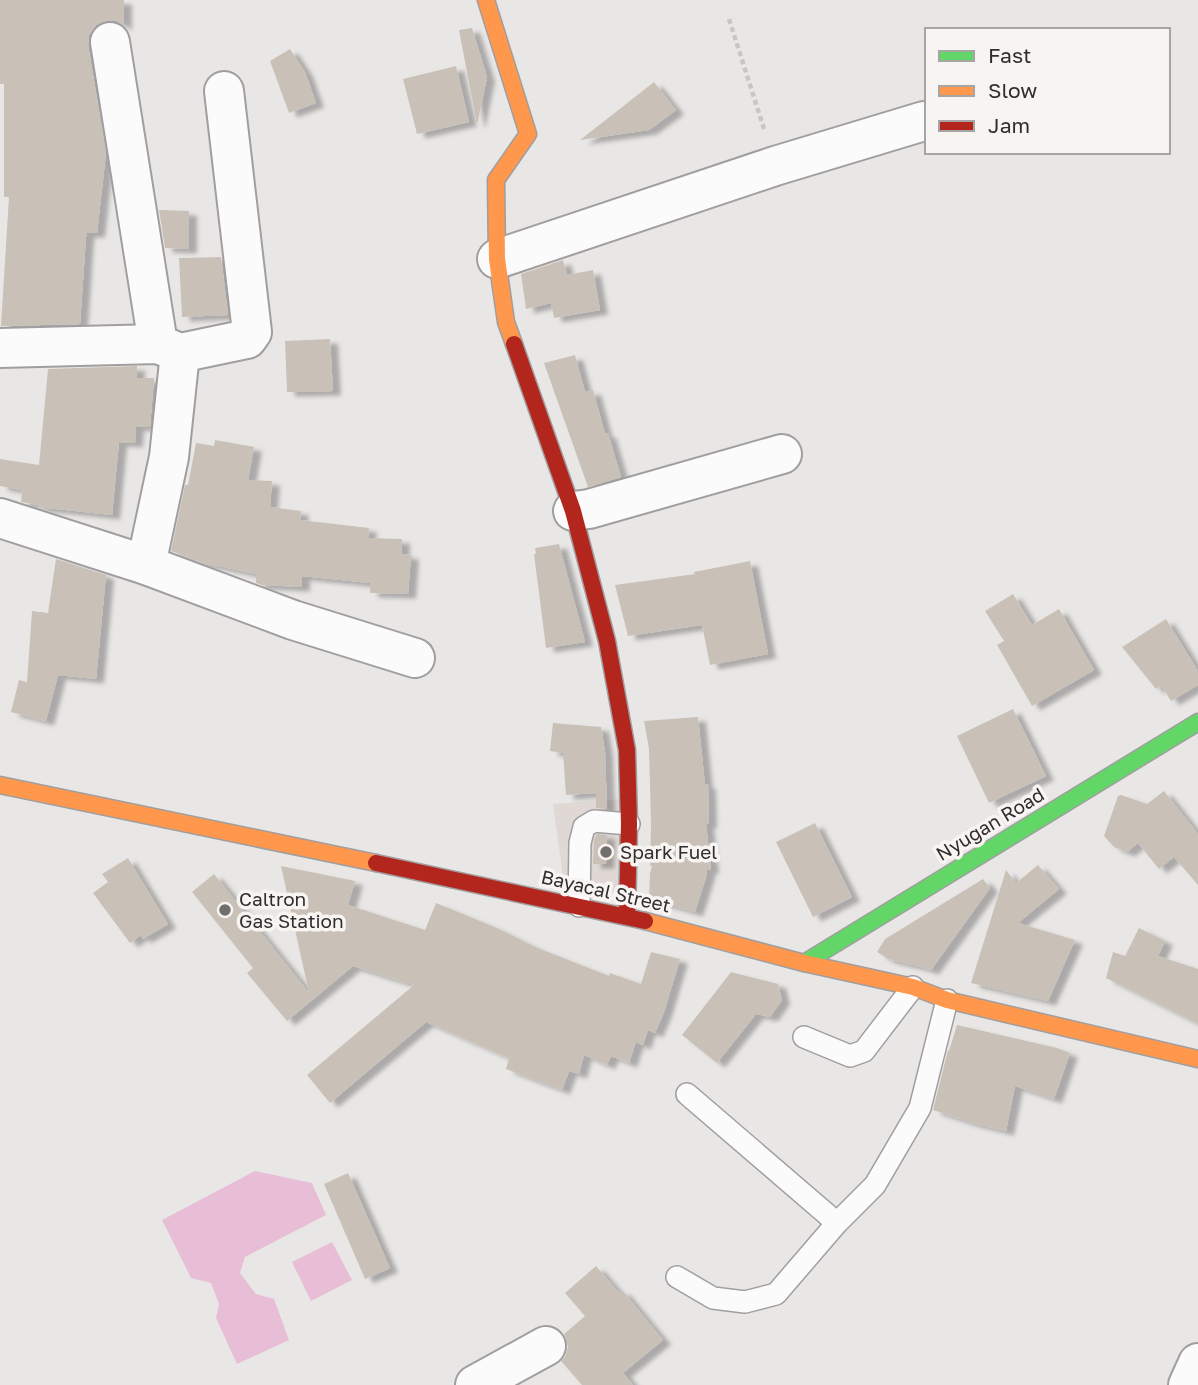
<svg xmlns="http://www.w3.org/2000/svg" width="1198" height="1385" viewBox="0 0 1198 1385" font-family="'Golos Text',sans-serif">
	<defs>
		<filter id="shadow"><feDropShadow dx="8" dy="4.5" stdDeviation="2" flood-color="#0004"/></filter>
	</defs>
	<rect width="100%" height="100%" fill="#e9e7e6"/>
	<path fill="#dfd8d5" d="M635 798 632 897 563 876 553 804Z"/>
	<g fill="#e8bed6">
		<path d="M255 1171 312 1183 326 1215 245 1257 240 1273 256 1294 274 1299 289 1340 237 1364 216 1318 219 1304 211 1283 191 1278 162 1220Z"/>
		<path d="M332 1242 352 1280 311 1301 292 1262Z"/>
	</g>
	<g fill="#c9c1b7" filter="url(#shadow)">
		<path d="M0 0H124V26L117 21H106L96 25 89 35 88 45 106 153 97 233H87L86 237 80 324 1 326 9 197H4V84H0Z"/>
		<path d="M472 28 487 77 477 125 459 30Z"/>
		<path d="M290 49 305 72 316 103 289 113 270 61Z"/>
		<path d="M456 66 469 122 417 134 403 79Z"/>
		<path d="M654 82 676 110 649 130 580 140Z"/>
		<path d="M159 210 189 211V249L165 248Z"/>
		<path d="M221 257 228 315 182 317 179 258Z"/>
		<path d="M563 260 567 275 593 270 600 310 554 318 551 303 526 309 521 274Z"/>
		<path d="M330 339 333 391 287 392 285 341Z"/>
		<path d="M575 355 585 392 593 390 605 434 608 433 621 477 588 487 544 363Z"/>
		<path d="M137 366V378H154L150 427 136 426 135 443 119 442 112 515 38 507 39 505 21 502 22 490 0 486V459L39 465 48 369Z"/>
		<path d="M215 440 254 447 248 480 272 481 270 507 301 511 300 520 369 528 368 538 402 539V554L411 555 408 594 370 593V583L302 576V587L262 585 256 583V574L204 563 171 551 185 485H188L196 443 214 446Z"/>
		<path d="M559 544 585 642 546 648 534 554H536L535 548Z"/>
		<path d="M56 559 106 575 96 679 58 675 46 721 11 712 19 680 27 682 32 611 48 613Z"/>
		<path d="M750 561 768 654 710 665 702 625 628 636 615 585 695 574 694 572Z"/>
		<path d="M1013 594 1032 625 1059 609 1094 670 1032 706 997 645 1004 641 985 611Z"/>
		<path d="M1166 619 1198 671V685L1171 701 1161 685 1156 689 1122 647Z"/>
		<path d="M1013 709 1046 776 989 803 957 736Z"/>
		<path d="M698 717 705 785 708 784 709 824H706L711 869 707 870V874L695 912 649 899 650 873 652 866H650L651 824 649 749 644 721Z"/>
		<path d="M553 723 601 727 605 752 607 809 596 808V793L566 795 563 753 550 751Z"/>
		<path d="M1164 791 1198 834V885L1174 857 1159 869 1138 843 1127 852 1114 847 1104 836 1118 796 1121 795 1147 804Z"/>
		<path d="M815 823 852 897 813 917 776 842Z"/>
		<path d="M597 834 607 835 606 864H593L594 840Z"/>
		<path d="M128 858 168 924 143 939 141 935 130 943 93 893 108 882 102 874Z"/>
		<path d="M1038 865 1059 889 1018 923 1075 940 1048 1001 971 983 1006 870 1016 883Z"/>
		<path d="M281 866 355 881 348 905 425 930 436 903 499 929 535 947 609 976 610 973 641 984 651 952 680 959 664 1012 655 1033 648 1030 643 1045 636 1042 629 1063 611 1056 607 1065 584 1055 579 1074 569 1071 562 1090 506 1069 509 1058 426 1022 330 1103 307 1075 414 985 353 966 287 1021 247 973 253 968 192 892 214 874 309 993Z"/>
		<path d="M983 879 990 888 931 970 918 966 888 959 877 952 885 939Z"/>
		<path d="M1139 928 1165 941 1158 956 1198 969V1024L1106 978 1113 952 1125 956Z"/>
		<path d="M731 972 778 984 782 1000 770 1017 756 1014 717 1063 682 1035Z"/>
		<path d="M957 1025 1057 1048 1070 1053 1054 1099 1015 1086 1006 1131 973 1123 933 1110 948 1050 949 1051Z"/>
		<path d="M348 1173 390 1268 365 1279 324 1184Z"/>
		<path d="M596 1266 619 1293 622 1290 663 1340 623 1373 633 1385H582L561 1361 565 1357 568 1347 564 1334 585 1316 565 1293Z"/>
	</g>
	<g fill="none" stroke-linecap="round" stroke-linejoin="round">
		<defs>
			<g id="lane">
				<path d="M579 906 580 843 584 827 594 821 629 824"/>
				<path d="M804 1037 850 1056 864 1051 913 987"/>
				<path d="M687 1094 837 1223"/>
				<path d="M677 1277 713 1298 745 1302 776 1294 837 1223 875 1185 920 1108 947 1000"/>
			</g>
			<g id="street">
				<path d="M110 42 158 344"/>
				<path d="M497 259 775 166 924 121"/>
				<path d="M0 348 158 344 180 353 247 339 252 332 224 91"/>
				<path d="M573 511 589 509 782 454"/>
				<path d="M0 518 146 565 293 620 415 658"/>
				<path d="M146 565 169 457 180 353"/>
				<path d="M475 1385 546 1346"/>
				<path d="M1188 1385 1198 1363"/>
			</g>
			<path id="fast" d="M804 963 1198 722"/>
			<g id="slow">
				<path d="M486 0 528 134 496 180 497 259 506 322 514 344"/>
				<path d="M0 785 376 863"/>
				<path d="M645 921 804 963 913 987 947 1000 1198 1059"/>
			</g>
			<g id="jam">
				<path d="M514 344 573 511 607 641 627 750 629 824 627 916"/>
				<path d="M376 863 645 921"/>
			</g>
		</defs>
		<use href="#lane" stroke="#a09e9e" stroke-width="24"/>
		<use href="#street" stroke="#a09e9e" stroke-width="42"/>
		<use href="#fast" stroke="#a09e9e" stroke-width="19"/>
		<use href="#slow" stroke="#a09e9e" stroke-width="19"/>
		<use href="#jam" stroke="#a09e9e" stroke-width="19"/>
		<path stroke="#c7c6c6" stroke-width="4.5" stroke-dasharray="5 3.5" stroke-linecap="butt" d="M729 19 765 132"/>
		<use href="#lane" stroke="#fcfbfb" stroke-width="21"/>
		<use href="#street" stroke="#fcfbfb" stroke-width="38"/>
		<use href="#fast" stroke="#63d668" stroke-width="16"/>
		<use href="#slow" stroke="#ff974d" stroke-width="16"/>
		<use href="#jam" stroke="#b3261e" stroke-width="16"/>
	</g>
	<g fill="#706f6e" stroke="#f7f4f2" stroke-width="2.5">
		<circle cx="606" cy="852" r="7"/>
		<circle cx="225" cy="910" r="7"/>
	</g>
	<g text-anchor="middle" stroke-width="7" stroke-linejoin="round" paint-order="stroke">
		<g font-size="19" fill="#2f2e2d" stroke="#f7f4f2">
			<text transform="translate(990 824) rotate(-31)" y="7">Nyugan Road</text>
			<text transform="translate(606 891) rotate(13)" y="7">Bayacal Street</text>
		</g>
		<g font-size="19" fill="#2f2e2d" stroke="#f7f4f2" text-anchor="start">
			<text x="620" y="859">Spark Fuel</text>
			<text x="239" y="906">Caltron<tspan x="239" dy="22">Gas Station</tspan></text>
		</g>
	</g>
	<rect x="925" y="28" width="245" height="126" fill="#f7f4f2" stroke="#a7a5a3" stroke-width="2"/>
	<rect x="939" y="51" width="35" height="10" fill="#63d668" stroke="#a7a5a3" stroke-width="2"/>
	<text x="988" y="63" font-size="21" fill="#2f2e2d">Fast</text>
	<rect x="939" y="86" width="35" height="10" fill="#ff974d" stroke="#a7a5a3" stroke-width="2"/>
	<text x="988" y="98" font-size="21" fill="#2f2e2d">Slow</text>
	<rect x="939" y="121" width="35" height="10" fill="#b3261e" stroke="#a7a5a3" stroke-width="2"/>
	<text x="988" y="133" font-size="21" fill="#2f2e2d">Jam</text>
</svg>
